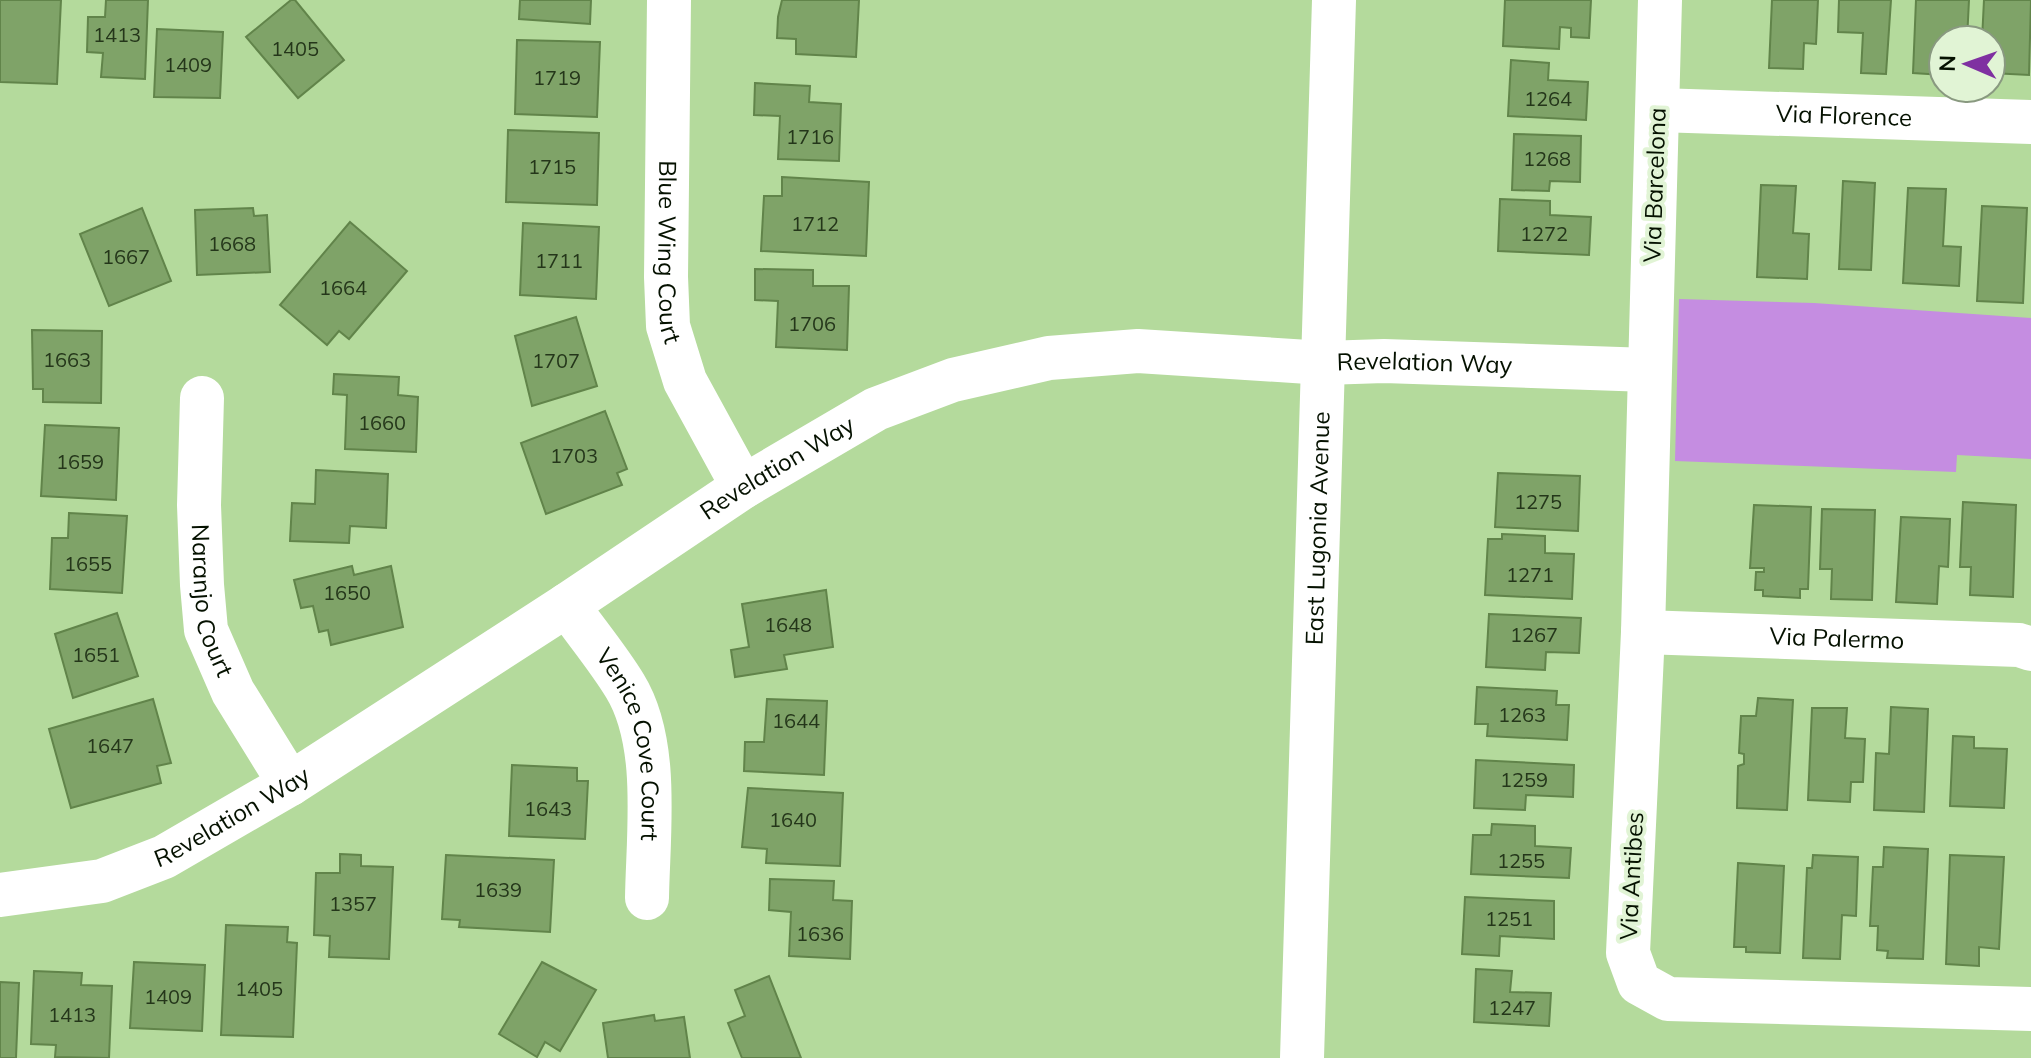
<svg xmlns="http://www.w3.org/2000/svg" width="2031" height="1058" viewBox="0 0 2031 1058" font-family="Mulish,sans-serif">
	<rect width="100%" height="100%" fill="#b4da9c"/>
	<path fill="#c58de1" d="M1679 299 1814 303 2031 318V459L1957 455 1956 472 1675 461Z"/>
	<g fill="#7fa368" stroke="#61844a" stroke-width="2">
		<path d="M0 0H61L57 84 0 82Z"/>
		<path d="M106 0H148L145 79 101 77 103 53 87 52 88 17H105Z"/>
		<path d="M291 0H295L344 60 298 98 246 37Z"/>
		<path d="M520 0H591L590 24 519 19Z"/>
		<path d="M782 0H859L856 57 796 54V39L777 38 778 17Z"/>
		<path d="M1505 0H1591L1589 38 1571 37V28L1560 27 1559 49 1503 46Z"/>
		<path d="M1772 0H1818L1816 44 1804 43 1803 69 1769 68Z"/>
		<path d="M1839 0H1891L1886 74 1861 73 1863 33 1838 32Z"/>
		<path d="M1916 0H1969L1967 40H1943V75L1913 73Z"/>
		<path d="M1984 0H2031L2029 75 1991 73V52H1999V45H1991V40H1982Z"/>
		<path d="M157 29 223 32 220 98 154 97Z"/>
		<path d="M517 40 600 42 597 117 515 114Z"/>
		<path d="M1511 60 1549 63 1548 80 1588 82 1586 120 1508 116Z"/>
		<path d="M755 83 810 86 809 102 841 104 839 161 778 159 780 116 754 115Z"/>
		<path d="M508 130 599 133 597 205 506 202Z"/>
		<path d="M1514 134 1581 136 1580 182 1550 181 1549 191 1512 190Z"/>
		<path d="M782 177 869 182 866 256 761 251 764 196H782Z"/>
		<path d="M1843 181 1875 183 1871 270 1839 269Z"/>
		<path d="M1761 185 1796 186 1793 233 1809 234 1807 279 1757 277Z"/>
		<path d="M1908 188 1946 189 1943 246 1961 247 1959 286 1903 283Z"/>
		<path d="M1500 199 1550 201V215L1591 217 1589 255 1498 251Z"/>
		<path d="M1982 206 2027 208 2023 303 1977 301Z"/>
		<path d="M142 208 171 281 109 306 80 234Z"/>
		<path d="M253 208 254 216 267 215 270 272 197 275 195 210Z"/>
		<path d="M350 222 407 271 349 339 339 331 327 345 280 305Z"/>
		<path d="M523 223 599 227 596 299 520 295Z"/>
		<path d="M755 269 813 270V286H849L847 350 776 347 778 301 755 300Z"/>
		<path d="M576 317 597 386 532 406 515 336Z"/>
		<path d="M32 330 102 331 101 403 43 402V389H33Z"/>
		<path d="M334 374 399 377 398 395 418 397 416 452 345 449 347 395 333 394Z"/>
		<path d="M605 411 627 469 617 473 622 485 546 514 521 443Z"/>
		<path d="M45 425 119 428 116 500 41 496Z"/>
		<path d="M316 470 388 474 386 528 350 526 349 543 290 541 292 503 315 504Z"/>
		<path d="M1498 473 1580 476 1578 531 1495 527Z"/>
		<path d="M1963 502 2016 505 2013 597 1970 595 1971 567H1960Z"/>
		<path d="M1754 505 1811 507 1808 589H1800V598L1763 596V590H1755L1756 572H1764V568H1750Z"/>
		<path d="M1822 509 1875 510 1872 600 1831 599 1832 569H1820Z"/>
		<path d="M69 513 127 516 122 593 50 589 52 538H68Z"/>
		<path d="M1901 517 1950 519 1948 567 1939 566 1937 604 1896 602Z"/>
		<path d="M1502 534 1545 536V553L1574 554 1572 599 1485 595 1488 539H1502Z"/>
		<path d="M352 566 354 575 391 566 403 627 331 645 328 630 319 632 313 606 301 608 294 580Z"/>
		<path d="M826 590 833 647 784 655 787 669 735 677 731 650 749 647 742 604Z"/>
		<path d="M117 613 138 676 73 698 55 634Z"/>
		<path d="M1489 614 1581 618 1579 653 1546 652 1545 670 1486 667Z"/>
		<path d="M1477 687 1557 691 1556 705H1569L1567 740 1487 736 1488 724H1475Z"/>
		<path d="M1758 698 1793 700 1787 810 1737 808 1738 766 1744 764V754L1739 753 1741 716H1756Z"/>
		<path d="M153 699 171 763 157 766 161 783 71 808 49 729Z"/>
		<path d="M767 699 827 701 824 775 744 771 745 742H764Z"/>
		<path d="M1891 707 1928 709 1924 812 1874 810 1876 753 1889 754Z"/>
		<path d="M1812 708H1847L1845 738 1865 739 1863 782H1851L1850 802 1808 800Z"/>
		<path d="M1953 736 1974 737V748L2007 749 2004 808 1950 806Z"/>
		<path d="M1476 760 1574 765 1573 797 1526 795 1525 810 1474 808Z"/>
		<path d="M512 765 577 768V781H588L585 839 509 836Z"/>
		<path d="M748 788 843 793 840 866 766 863 767 849 742 847Z"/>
		<path d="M1492 824 1535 826V846L1571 848 1569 878 1471 874 1473 835H1491Z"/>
		<path d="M1884 847 1928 849 1923 959 1887 958 1888 951 1877 950 1878 926H1870L1873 867H1883Z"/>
		<path d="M340 854 361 855V866L393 867 389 959 329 957 330 936 314 935 316 873H340Z"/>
		<path d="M446 855 554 860 550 932 459 927 460 920 442 919Z"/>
		<path d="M1813 855 1858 857 1856 916 1842 915 1840 959 1803 958 1807 868H1812Z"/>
		<path d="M1950 855 2004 857 1999 949 1979 947V966L1946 964Z"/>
		<path d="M1738 863 1784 866 1780 953 1746 952V947H1734Z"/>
		<path d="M770 879 834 881 833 900 852 901 850 959 789 956 791 912 769 910Z"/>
		<path d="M1465 897 1554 901V939L1500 936 1499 956 1462 954Z"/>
		<path d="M226 925 288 927 287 942 297 943 293 1037 221 1035Z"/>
		<path d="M134 962 205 965 202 1031 130 1028Z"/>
		<path d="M542 962 596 990 560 1051 545 1042 537 1057 499 1034Z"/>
		<path d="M1476 969 1512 971 1510 992 1551 993 1549 1026 1474 1022Z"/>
		<path d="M34 971 82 973 81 985 112 986 109 1058 55 1057 56 1045 31 1044Z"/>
		<path d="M769 976 801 1058H742L728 1023 745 1016 735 990Z"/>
		<path d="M0 982 19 983 16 1058H0Z"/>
		<path d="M654 1015 655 1021 684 1017 690 1058H608L603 1023Z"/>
	</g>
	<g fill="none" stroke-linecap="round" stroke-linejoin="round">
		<g stroke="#fff" stroke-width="44">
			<path id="s1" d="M669 0 666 277 668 326 685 381 743 487"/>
			<path d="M1660 0 1643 632 1628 953 1639 983 1668 999 2031 1009"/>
			<path id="s2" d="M1658 110 2031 122"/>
			<path id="s3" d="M202 398 199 505 202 585 206 630 233 692 290 784"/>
			<path id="s4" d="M567 605C586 632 608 658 625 686 660 743 648 833 647 898"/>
			<path id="s5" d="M1643 632 2019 645 2031 649"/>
			<path id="s6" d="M0 895 102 881 164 857 290 784 567 605 743 487 876 409 953 380 1049 358 1138 351 1324 363 1384 361 1649 370"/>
		</g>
		<path stroke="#fff" stroke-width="44" id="s7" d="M1302 1058 1334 0"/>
	</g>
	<g text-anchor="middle" stroke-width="8" stroke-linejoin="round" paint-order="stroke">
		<g font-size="20" fill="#24361a">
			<text x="117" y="42">1413</text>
			<text x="295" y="56">1405</text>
			<text x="188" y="72">1409</text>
			<text x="557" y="85">1719</text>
			<text x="1548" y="106">1264</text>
			<text x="810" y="144">1716</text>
			<text x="1547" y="166">1268</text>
			<text x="552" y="174">1715</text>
			<text x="815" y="231">1712</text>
			<text x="1544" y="241">1272</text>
			<text x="232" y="251">1668</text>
			<text x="126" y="264">1667</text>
			<text x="559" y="268">1711</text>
			<text x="343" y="295">1664</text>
			<text x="812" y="331">1706</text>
			<text x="67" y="367">1663</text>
			<text x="556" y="368">1707</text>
			<text x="382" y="430">1660</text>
			<text x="574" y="463">1703</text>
			<text x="80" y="469">1659</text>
			<text x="1538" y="509">1275</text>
			<text x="88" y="571">1655</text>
			<text x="1530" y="582">1271</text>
			<text x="347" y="600">1650</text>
			<text x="788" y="632">1648</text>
			<text x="1534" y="642">1267</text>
			<text x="96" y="662">1651</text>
			<text x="1522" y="722">1263</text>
			<text x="796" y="728">1644</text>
			<text x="110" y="753">1647</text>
			<text x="1524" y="787">1259</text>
			<text x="548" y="816">1643</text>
			<text x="793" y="827">1640</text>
			<text x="1521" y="868">1255</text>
			<text x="498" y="897">1639</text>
			<text x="353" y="911">1357</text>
			<text x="1509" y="926">1251</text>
			<text x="820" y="941">1636</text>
			<text x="259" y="996">1405</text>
			<text x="168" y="1004">1409</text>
			<text x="1512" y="1015">1247</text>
			<text x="72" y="1022">1413</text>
		</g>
		<g font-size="24" fill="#051100" stroke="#e1f4d5">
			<text dy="8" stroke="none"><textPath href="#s2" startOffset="186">Via Florence</textPath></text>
			<text transform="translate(1655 185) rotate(-88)" y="8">Via Barcelona</text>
			<text dy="8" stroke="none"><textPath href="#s1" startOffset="252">Blue Wing Court</textPath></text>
			<text dy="8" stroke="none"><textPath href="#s6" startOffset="1568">Revelation Way</textPath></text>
			<text dy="8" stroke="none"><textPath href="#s6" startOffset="896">Revelation Way</textPath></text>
			<text dy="8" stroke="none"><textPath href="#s7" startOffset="530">East Lugonia Avenue</textPath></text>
			<text dy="8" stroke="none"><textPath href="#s3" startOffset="204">Naranjo Court</textPath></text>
			<text dy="8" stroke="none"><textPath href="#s5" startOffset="194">Via Palermo</textPath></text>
			<text dy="8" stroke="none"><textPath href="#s4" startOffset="158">Venice Cove Court</textPath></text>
			<text dy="8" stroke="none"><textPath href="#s6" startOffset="248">Revelation Way</textPath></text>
			<text transform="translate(1632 876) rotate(-87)" y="8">Via Antibes</text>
		</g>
	</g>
	<g transform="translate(1967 64) rotate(272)"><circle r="38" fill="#e1f4d5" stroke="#899980" stroke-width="2"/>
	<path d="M0-6L14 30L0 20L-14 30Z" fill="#7f30a1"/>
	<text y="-12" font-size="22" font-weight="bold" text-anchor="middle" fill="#051100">N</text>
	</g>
</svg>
